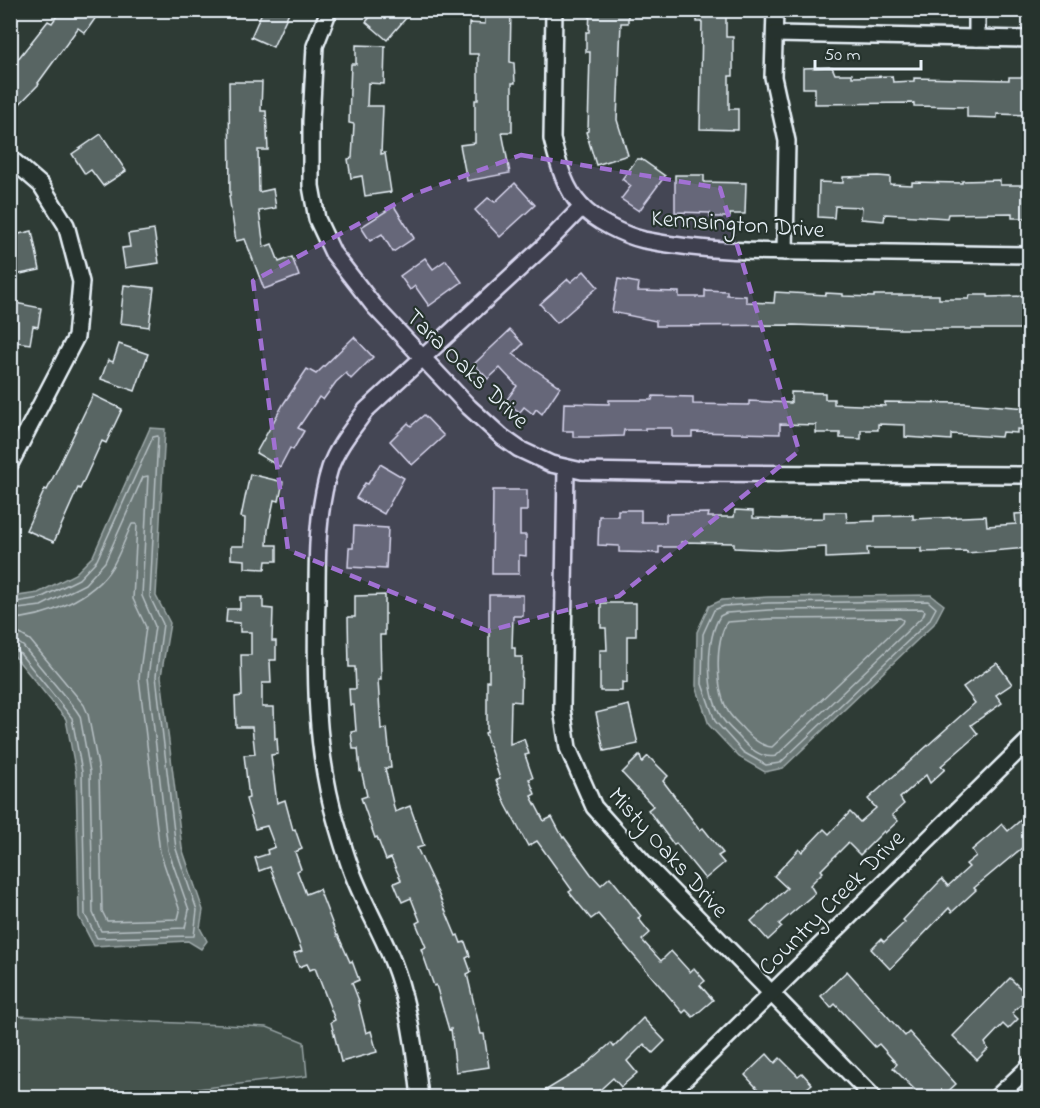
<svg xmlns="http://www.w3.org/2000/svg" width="1040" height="1108" viewBox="0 0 1040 1108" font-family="'Indie Flower',sans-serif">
	<rect width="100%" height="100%" fill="#2e3b35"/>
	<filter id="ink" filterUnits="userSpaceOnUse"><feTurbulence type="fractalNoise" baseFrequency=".0167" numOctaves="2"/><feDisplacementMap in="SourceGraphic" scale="12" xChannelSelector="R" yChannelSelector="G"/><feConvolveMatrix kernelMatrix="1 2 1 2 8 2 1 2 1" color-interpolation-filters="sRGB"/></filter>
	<g filter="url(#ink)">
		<path fill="#45524e" stroke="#96a2a3" stroke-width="1.5" d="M18 1016 267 1027 304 1042 307 1076 197 1089 196 1097H11V1079Z"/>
		<g fill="#6b7775" stroke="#9da8a9" stroke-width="1.5">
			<path d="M150 428 165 429 156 596 170 623 161 676 182 848 203 910 200 928 207 941 201 949 188 941 94 946 79 917 76 773 66 719 11 652V597L38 593 75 574 93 556Z"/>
			<path d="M931 595 944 605 934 624 783 768 765 772 739 757 709 725 696 686 697 632 709 606 722 600 768 597Z"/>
		</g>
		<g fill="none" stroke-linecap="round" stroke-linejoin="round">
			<g stroke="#b6c0c4" stroke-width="1.5">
				<path d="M928 601 936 608 929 621 780 763 766 765 743 752 715 721 702 684 703 634 714 610 724 606 768 603Z"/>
				<path d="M10 603 40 598 79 579 97 560 153 437 158 436 150 597 163 624 156 676 176 849 197 910 194 936 97 938 85 915 82 772 72 718 18 651 10 649"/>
				<path d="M922 609 925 611 923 616 776 756C763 759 750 749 741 739 735 732 727 726 722 718 706 694 705 641 720 616L726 613 769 610Z"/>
				<path d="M10 610 41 606 85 584 105 562 143 477 148 476 142 596 155 626 148 677 168 850 189 910 185 928 101 931 93 913 90 772 80 716 76 710 23 646 17 642 10 641"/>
				<path d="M900 618 903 620 902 623 772 747C762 747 752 738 745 731 740 725 733 719 729 713 716 692 714 644 727 622L769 619Z"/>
				<path d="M10 619C45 618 93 598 112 567 120 554 125 538 132 524H137L133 599 146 627 139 678 160 852 180 911 178 919 107 921 102 911 99 771 88 714 84 705 30 640 20 634 10 632"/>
			</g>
		</g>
		<g fill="#596563" stroke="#e8f1f8" stroke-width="1.5">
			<path d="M61 10H101L85 33 78 28 38 83 39 84 10 114V69L48 21 52 23Z"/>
			<path d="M263 10H290L273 47 251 37Z"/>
			<path d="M376 10H413L387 40 366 22Z"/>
			<path d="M485 10H511L510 62 514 63 515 83H512V132H502L510 173 467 181 460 145 475 143V100H478V54H469V23L485 24Z"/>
			<path d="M590 10H628V23H621L617 120 628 155 596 165 586 132 588 131 590 52H586V32H589Z"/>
			<path d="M697 10H726V37H733V76H729V109H738V130L700 129 702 22H697Z"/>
			<path d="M356 45 385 46 384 84 368 83 367 106H383L381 154 385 153 391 192 365 196 362 176 351 178 348 159 352 158 354 124 349 123 350 89 351 64H356Z"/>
			<path d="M832 67 835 74H852V77L892 76 893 82 914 81V78L1009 80V77H1029V115L997 114V118L967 117V107L914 106V103L815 104V88H803V68Z"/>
			<path d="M229 82H262L261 111H266L268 150H258L259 192 273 189 276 208 259 211 264 247 272 244 279 262 292 257 299 276 264 289 245 239 236 241 229 196H230Z"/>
			<path d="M101 134 126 171 103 186 91 170 85 174 72 154Z"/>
			<path d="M637 159H641L665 176 639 211 621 199 631 186 622 179Z"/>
			<path d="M675 175H704V182L746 183 745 214H730V217H710V213L675 212Z"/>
			<path d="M878 176 890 177V184L912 185V182L962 183V181L1000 180V185H1029V218H1012V213L948 214 947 218 885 214 884 221 861 219 862 207 835 206 834 218 818 217 819 182 843 183V177Z"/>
			<path d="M515 183 535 205 500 237 475 210 488 198 495 202Z"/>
			<path d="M394 206 414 238 393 252 382 234 370 241 361 227Z"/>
			<path d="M154 230 159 263 125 268 122 248 130 247 128 234Z"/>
			<path d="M32 231 40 270 15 275 10 255V236Z"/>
			<path d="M425 258 433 269 446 260 462 282 429 306 415 286 410 290 400 276Z"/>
			<path d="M584 271 598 287 557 323 540 304 568 279 571 282Z"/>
			<path d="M618 279 639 283 638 291 679 292V297H705V290L727 291V295L746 296V302L774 303 775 292 826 295V293L843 294V296L874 297V295H939V299H969L970 295H988V297L1029 296V329H901L794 325 656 326V321L612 312Z"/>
			<path d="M124 285 154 288 149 327 120 323Z"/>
			<path d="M10 302 41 308 38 327 33 326 30 344 10 341Z"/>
			<path d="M510 330 523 344 513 354 560 387 542 414 536 409 533 414 524 407 520 412 505 402 517 386 500 368 488 379 474 364Z"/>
			<path d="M354 337 373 357 351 379 346 373 336 382 323 400 319 397 298 428 304 431 293 450 290 448 280 467 256 453 284 403 307 369 316 374Z"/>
			<path d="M119 344 148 354 135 391 101 379 108 360 113 362Z"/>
			<path d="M791 392 825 393V399H834V404L885 406V402L964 403 1029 408V430L1017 429V433L1002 432 1001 437 951 434V440L905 437V425L878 424V430H861V439L840 438V433H816V425L780 424V434L692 432V437H672V428H645V430H624L623 436 588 437H573V431H563L564 403 609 404V400H652L653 396 693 397V404L749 405V401L791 403Z"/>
			<path d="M93 395 122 409 106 443 102 441 80 489 78 488 54 542 26 530 45 489 47 490Z"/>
			<path d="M424 415 444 436 412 465 390 441 408 423 411 426Z"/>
			<path d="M380 464 404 478 384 514 356 498 365 483 368 484Z"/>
			<path d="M250 474 283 482 279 501 274 500 268 530 267 545H277V561H266L265 569 245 568V560L231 559V546H244L245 518 241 517Z"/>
			<path d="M493 490H527V511H520V535H526V556L519 555V574H492Z"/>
			<path d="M618 510H641V522H666V514L709 513 708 517H734L735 510 753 511V518L783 519 824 518V512H846L847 522 875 521V516L913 515V519L986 516 987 526 1016 524 1015 514 1029 513V548L967 553V551L921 552V548H867L868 556 826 558V547L776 550 734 548V543L681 542V547H659V553L619 552V546L598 545 599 516H618Z"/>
			<path d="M354 526 388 528 386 569 348 567 349 548H353Z"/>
			<path d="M385 595V635H380L381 680H378L381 729 387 728 391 768H385L395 812 410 806 424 846 417 848 438 893 456 936 458 935 461 943 465 942 470 956 466 958 471 972 467 974 481 1034H484L489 1067 456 1072 451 1029 449 1030 436 985 434 986 421 949 426 947 416 923 420 921 411 898 402 902 394 883 401 880 391 858 386 860 377 837 375 838 361 798 367 796 361 770 360 771 358 749H353L351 732 356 731 354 705H350L349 689H356L355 667H349L348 617H355V596Z"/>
			<path d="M489 595H523V616H513L512 648H515V657H522L521 702 511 701 510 744 524 739 529 754 525 755 533 778 529 779 535 794 531 796 544 821 552 817 563 838 564 837 591 874 601 885 610 877 623 893 641 916 638 918 650 933 642 940 661 961 671 951 690 972 694 968 705 981 700 985 713 1000 693 1017 686 1010 683 1013 598 914 591 919 569 892 572 890 537 841 528 846 506 805 496 780 500 779 485 733 487 732V681H489Z"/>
			<path d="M240 597H263V608L273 609 272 641H276V660H270L271 683H262V707H274L275 739 277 738 278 754 271 755 277 803 285 800 293 830 295 829 302 849 295 852 301 869 297 871 306 894 319 889 337 936 338 935 350 962 352 961 359 980 352 983 359 1001H358L366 1033 371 1031 377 1052 341 1062 331 1022 335 1020 315 968 310 970 307 964 299 967 294 954 302 951 270 867 259 871 255 858 268 854 267 850 275 847 267 826 255 829 246 799 249 798 244 755 255 754 252 727H236L235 697 242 696 241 655H251V632H240V623L226 622 227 609H240Z"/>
			<path d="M601 603H636V636H627V683L622 682V691H600V650H607L606 628H601Z"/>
			<path d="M997 663 1012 684 996 695 1002 703 971 725 978 734 941 766 945 769 930 783 926 775 900 798 904 804 892 815 898 821 885 833 884 831 860 855 848 843 821 870 823 872 810 885 815 893 779 924 782 927 768 940 751 921 787 888 774 876 799 849 802 852 824 829 829 834 850 812 860 822 876 808 868 799 975 703 963 687Z"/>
			<path d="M629 705 638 744 604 751 596 713Z"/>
			<path d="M640 755 642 762 648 756 668 776 663 781 700 830 703 828 723 853 718 856 724 863 705 879 676 843 674 845 648 810 653 806 622 773Z"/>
			<path d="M1029 813V842L974 888 976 890 952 912 949 908 890 969 871 949 881 939 884 942 905 922 903 920 942 879 948 886 969 867 966 864 976 856 972 850 992 833 1002 824 1008 831Z"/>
			<path d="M847 971 905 1036 909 1032 956 1084 941 1098H923L893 1068 897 1064 879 1044 875 1047 835 1004 831 1008 821 996Z"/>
			<path d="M1010 978 1029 997 1012 1013 1018 1019 1008 1029 1003 1024 985 1043 988 1049 977 1060 953 1036Z"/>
			<path d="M643 1018 665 1041 653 1053 644 1044 627 1061 637 1073 621 1087 613 1078 591 1098H533L581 1069 611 1043 614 1047Z"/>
			<path d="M767 1054 775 1063 780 1058 798 1076 802 1073 812 1084 806 1089 813 1098H766L745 1075Z"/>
		</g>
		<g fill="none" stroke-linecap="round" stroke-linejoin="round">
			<defs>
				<g id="minor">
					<path d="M329 10 315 46 311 121V186L317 219 333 253 374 306 469 407 502 437 519 449 551 464 582 471 691 473 1030 475"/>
					<path d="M554 10 552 139C558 162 564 188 581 206 595 221 623 235 644 240 703 252 765 252 825 252 893 253 961 254 1030 255"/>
					<path d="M775 10 773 77 787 141 785 252"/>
					<path d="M775 34 1030 39"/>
					<path d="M977 38V10"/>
					<path d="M10 158 41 185 66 225 81 282 76 337 10 464"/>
					<path d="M566 468 562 709 568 748 594 807 644 863 874 1098"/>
					<path d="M420 1098C416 1061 412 1025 402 990 392 950 369 915 354 877 347 860 342 842 337 825 315 752 315 675 317 599 317 555 317 510 330 468 337 447 353 428 366 410L544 246 582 207"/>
					<path d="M665 1098 1030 739"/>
					<path d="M996 1098 1030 1066"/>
				</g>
			</defs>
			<use href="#minor" stroke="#e8f1f8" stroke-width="20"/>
			<use href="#minor" stroke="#26332d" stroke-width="15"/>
		</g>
	</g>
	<path fill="#a171d3" fill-opacity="0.2" stroke="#a171d3" stroke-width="4.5" stroke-dasharray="12 8" stroke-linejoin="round" d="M521 155 720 188 799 451 619 596 488 631 288 550 253 281 412 195Z"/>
	<g text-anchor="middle" stroke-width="4.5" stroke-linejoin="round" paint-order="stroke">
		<g font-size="24" fill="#e8f1f8" stroke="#26332d">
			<text transform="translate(738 223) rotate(4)" y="8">Kennsington Drive</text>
			<text transform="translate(468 368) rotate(44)" y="8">Tara Oaks Drive</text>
			<text transform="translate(669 852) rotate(48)" y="8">Misty Oaks Drive</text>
			<text transform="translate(831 902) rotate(-45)" y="8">Country Creek Drive</text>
		</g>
	</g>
	<rect width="1040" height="1108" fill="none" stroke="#26332d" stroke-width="36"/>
	<rect x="18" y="18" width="1004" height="1072" fill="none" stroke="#e8f1f8" stroke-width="2" filter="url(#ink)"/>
	<path d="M815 60v9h106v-9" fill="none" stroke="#e8f1f8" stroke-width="3"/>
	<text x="824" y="60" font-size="18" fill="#e8f1f8" stroke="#26332d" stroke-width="4.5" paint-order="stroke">50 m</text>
</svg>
